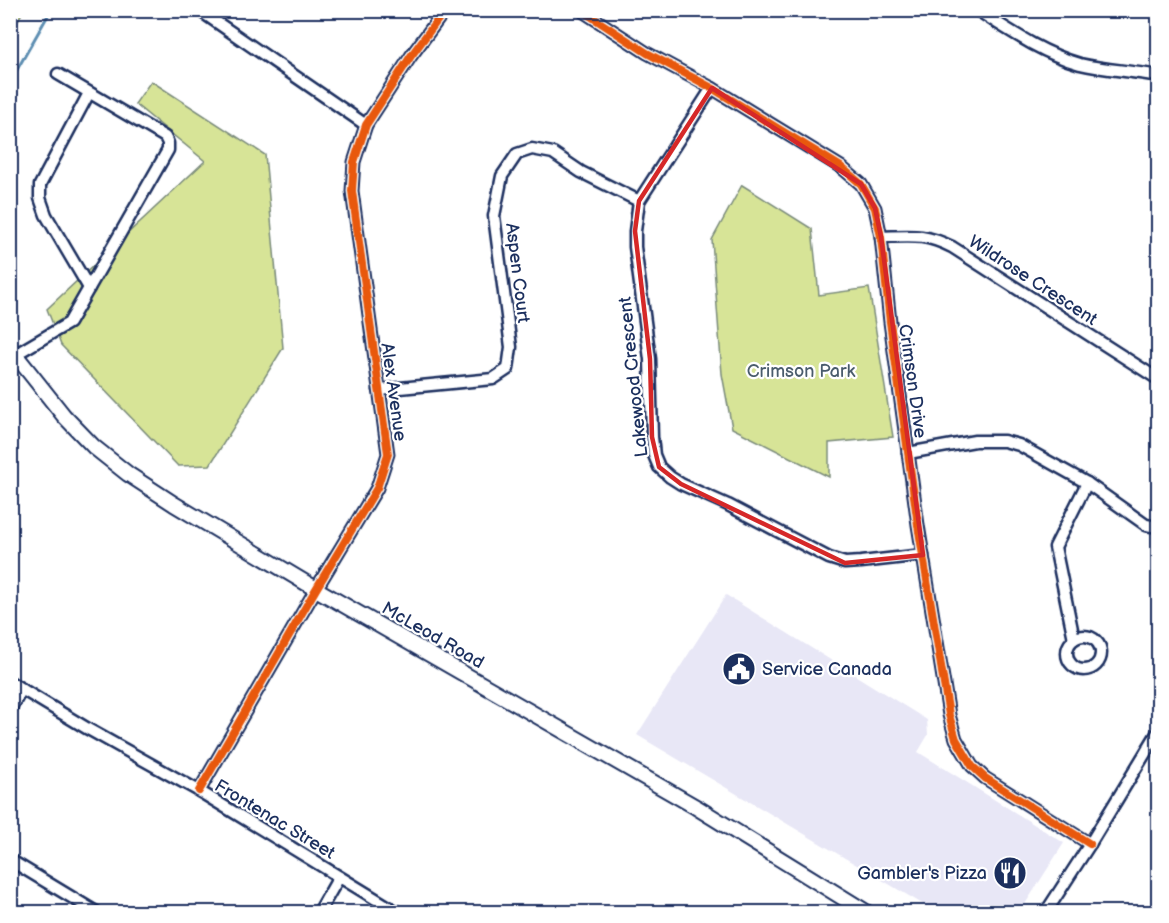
<svg xmlns="http://www.w3.org/2000/svg" width="1169" height="923" viewBox="0 0 1169 923" font-family="'Balsamiq Sans',sans-serif">
	<rect width="100%" height="100%" fill="#fff"/>
	<filter id="ink" filterUnits="userSpaceOnUse"><feTurbulence type="fractalNoise" baseFrequency=".0167" numOctaves="2"/><feDisplacementMap in="SourceGraphic" scale="12" xChannelSelector="R" yChannelSelector="G"/><feConvolveMatrix kernelMatrix="1 2 1 2 8 2 1 2 1" color-interpolation-filters="sRGB"/></filter>
	<g filter="url(#ink)">
		<path fill="#e8e7f6" d="M726 595 927 720 928 735 918 752 1064 843 1020 912H936L637 735Z"/>
		<g fill="#d7e497" stroke="#798a7a" stroke-width="1.5">
			<path d="M11 10 23 11 11 34 10 11Z"/>
			<path d="M151 81 265 155 283 348 210 465 178 466 61 345 47 309 205 161 135 104Z"/>
			<path d="M742 185 812 229 819 295 869 288 893 437 829 443V477L732 428 722 374 712 240Z"/>
		</g>
		<g fill="none" stroke-linecap="round" stroke-linejoin="round">
			<path stroke="#5d8eb2" stroke-width="3" d="M10 82 51 10"/>
			<defs>
				<g id="minor">
					<path d="M199 10 366 125"/>
					<path d="M581 10 647 53 712 88 841 167 861 184 875 208 881 237 890 322 918 525 949 715 956 739 972 766 985 778 1090 844"/>
					<path d="M977 10C1010 31 1042 53 1080 64 1106 70 1133 71 1158 76"/>
					<path d="M712 88 639 201 635 231V247L650 359 652 437 654 455 659 467 670 477 681 484 728 505 829 558 845 563 861 562 923 555"/>
					<path d="M89 93 40 185V198L46 215 89 288"/>
					<path d="M881 237C911 236 924 233 952 247L1158 379"/>
					<path d="M11 357 69 323 168 150V143L165 137 58 74"/>
					<path d="M379 390 493 379 508 369 511 347 494 216 502 176 517 154 532 149 553 153 581 172 639 201"/>
					<path d="M908 453 975 441H1004L1019 445 1087 483 1146 525 1158 527"/>
					<circle cx="1084" cy="653" r="17"/>
					<path d="M1074 639 1055 547 1087 483"/>
					<path d="M10 682 88 729 199 791 397 912"/>
					<path d="M10 710 22 689"/>
					<path d="M199 791 316 589 377 488 388 454 352 191 354 162 366 125 411 56 445 10"/>
					<path d="M10 860 96 912"/>
					<path d="M319 912 339 877"/>
					<path d="M1046 912 1090 844 1158 732"/>
				</g>
				<path id="major" d="M10 348 64 416 94 447 128 474 174 504 316 589 696 807 866 912"/>
			</defs>
			<use href="#minor" stroke="#1b2f5e" stroke-width="15"/>
			<use href="#major" stroke="#1b2f5e" stroke-width="18"/>
			<use href="#minor" stroke="#fff" stroke-width="10"/>
			<use href="#major" stroke="#fff" stroke-width="14"/>
			<defs>
				<g id="cycleway">
					<path d="M581 10 647 53 712 88 841 167 861 184 875 208 881 237 890 322 918 525 949 715 956 739 972 766 985 778 1090 844"/>
					<path d="M199 791 316 589 377 488 388 454 352 191 354 162 366 125 411 56 445 10"/>
				</g>
			</defs>
			<use href="#cycleway" stroke="#fff" stroke-width="11"/>
			<use href="#cycleway" stroke="#e8590c" stroke-width="8"/>
		</g>
	</g>
	<path fill="none" stroke="#d62828" stroke-width="4.5" stroke-linejoin="round" d="M712 88 861 184 875 208 881 237 923 555 845 563 681 484 659 467 652 437 650 359 635 231 639 201Z"/>
	<defs>
		<symbol id="civic-disc" viewBox="-11 -11 22 22"><circle r="9.5" fill="#1b2f5e" stroke="#fff"/><path d="M-.6-6.5H3V-4.5H.6V-3L4-1V1h2V6H-6V1h2V-1L-.6-3ZM-1.2 2.5V6h2.4V2.5Z" fill="#fff"/></symbol>
		<symbol id="restaurant-disc" viewBox="-11 -11 22 22"><circle r="9.5" fill="#1b2f5e" stroke="#fff"/><path d="M-5-6h1v4h1v-4h1v4h1v-4h1v5L-1.5 .5V6h-2V.5L-5-1ZM5-6V6H3V1.5H1.5Q1.5-4 5-6Z" fill="#fff"/></symbol>
	</defs>
	<g fill-rule="evenodd">
		<use href="#civic-disc" x="720" y="650" width="38" height="38"/>
		<use href="#restaurant-disc" x="991" y="854" width="38" height="38"/>
	</g>
	<g text-anchor="middle" stroke-width="4.5" stroke-linejoin="round" paint-order="stroke">
		<g font-size="18" fill="#1b2f5e" stroke="#fff">
			<text transform="translate(518 273) rotate(83)" y="6">Aspen Court</text>
			<text transform="translate(1033 280) rotate(33)" y="6">Wildrose Crescent</text>
			<text transform="translate(633 377) rotate(-96)" y="6">Lakewood Crescent</text>
			<text transform="translate(913 381) rotate(82)" y="6">Crimson Drive</text>
			<text transform="translate(394 392) rotate(82)" y="6">Alex Avenue</text>
			<text transform="translate(433 635) rotate(30)" y="6">McLeod Road</text>
			<text transform="translate(275 819) rotate(31)" y="6">Frontenac Street</text>
		</g>
		<g font-size="18" fill="#4a5c6c" stroke="#fff">
			<text x="801" y="377">Crimson Park</text>
		</g>
		<g font-size="18" fill="#1b2f5e" stroke="#fff" text-anchor="start">
			<text x="762" y="675">Service Canada</text>
			<text x="987" y="879" text-anchor="end">Gambler's Pizza</text>
		</g>
	</g>
	<rect width="1169" height="923" fill="none" stroke="#fff" stroke-width="36"/>
	<rect x="18" y="18" width="1133" height="887" fill="none" stroke="#1b2f5e" stroke-width="2" filter="url(#ink)"/>
</svg>
